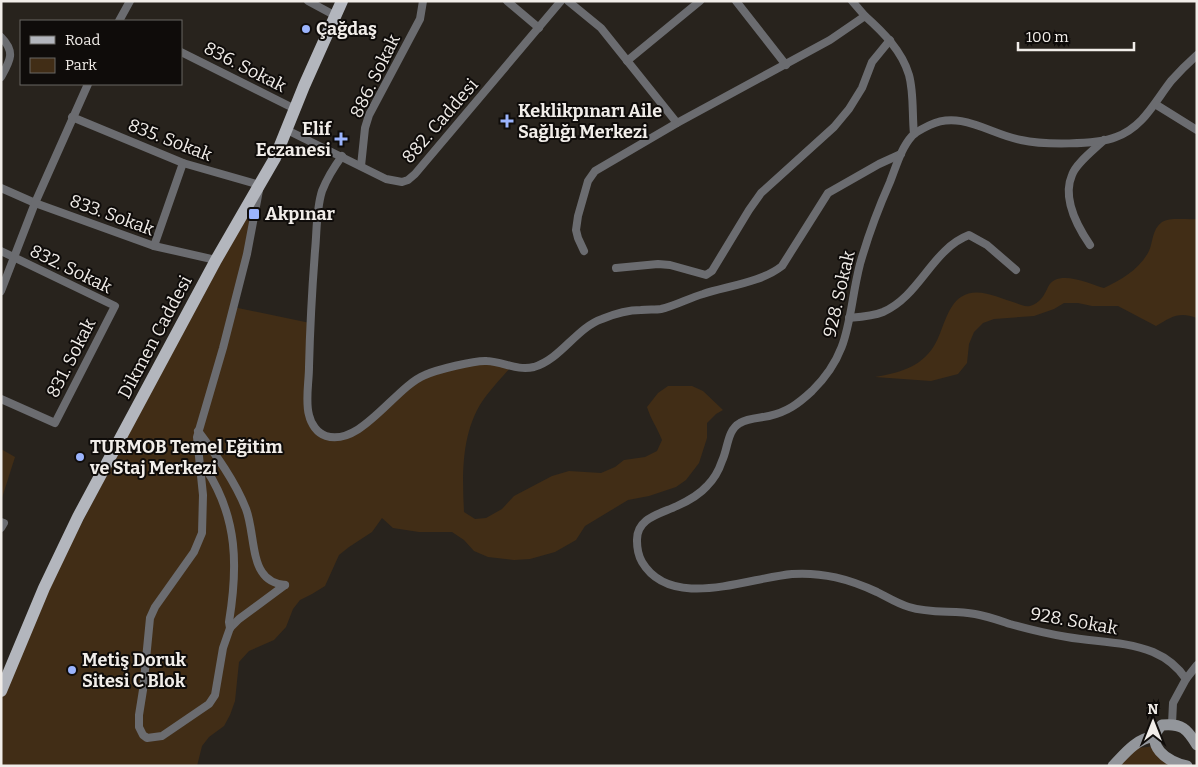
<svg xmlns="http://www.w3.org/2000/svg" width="1198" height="767" viewBox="0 0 1198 767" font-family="Bitter,serif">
	<rect width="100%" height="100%" fill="#28231d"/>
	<g fill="#412d16">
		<path d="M260 185 233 307 310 323 309 415 319 433 346 435 413 381 484 361 511 367C503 376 494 386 486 396 461 429 462 473 464 512L475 519 486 518 502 509 514 496 552 476 569 471 601 473 615 467 624 460 645 457 657 451 662 440C657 427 651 420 647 407L658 393 668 386H692L703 391 723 410 716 414 707 423V438L699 463 686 480 676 487 649 496 628 500 585 526 576 540 555 552 530 559 514 560 488 557 474 551 464 540 452 532H419L393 528 382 518 372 532 349 547 339 555 325 586 312 594 300 600 293 609 286 627 274 640 249 651 239 662 235 701 230 715 224 726 209 737 202 746 197 766H1V691L28 625Z"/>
		<path d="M1197 219V318C1179 311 1171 317 1156 326L1118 306H1092L1078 303H1064L1054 309 1034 316 994 319 983 323 974 332 969 344 967 363 958 374 931 381 875 377C898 373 920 368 934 346 939 338 942 327 946 318 949 311 954 301 961 297 977 286 999 298 1016 303 1021 305 1026 307 1030 306 1040 303 1044 296 1048 287 1057 268 1090 284 1104 288 1121 280 1140 269 1149 251 1153 242 1152 229 1162 222 1170 217 1187 220 1197 219Z"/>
		<path d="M1 449 15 457 1 501Z"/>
		<path d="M1156 746 1174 766H1113L1138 748Z"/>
	</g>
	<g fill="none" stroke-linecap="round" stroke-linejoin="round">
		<g stroke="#6b6c70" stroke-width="8">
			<path d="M308 1 334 15"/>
			<path d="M507 1 539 28"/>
			<path d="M568 1 601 28 677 123"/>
			<path d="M736 1 786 65"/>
			<path d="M852 1 865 16"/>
			<path d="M119 21 130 1"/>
			<path d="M1 37C16 52 10 61 1 77"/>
			<path d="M181 52 295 109"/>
			<path d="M627 61 700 1"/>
			<path d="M1155 104 1197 130"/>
			<path d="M72 117 183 163 260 185 247 254 223 348 197 437 203 495 202 533 194 552 155 607 150 618 143 690 139 715V727L143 735 147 738 162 736 209 704 215 695 223 648 230 628 239 619 285 585"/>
			<path d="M287 130 386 179 402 182 408 180 415 174 561 1"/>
			<path d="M342 156C334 167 327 178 322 191 316 210 317 231 315 251 312 290 310 328 309 367 309 382 305 401 309 415 311 424 317 433 326 436 361 447 395 387 425 375 436 370 475 360 487 361 504 362 517 371 534 367 561 359 576 328 602 319 614 314 629 310 641 310 648 309 655 310 661 309 675 306 689 298 703 294 728 286 762 282 782 266L828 193 879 164 901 154"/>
			<path d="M361 166 365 128 369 115 420 19 423 1"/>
			<path d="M1 188 35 203 154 246 216 260"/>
			<path d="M1090 245C1077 226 1062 198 1072 175 1076 163 1095 149 1104 140"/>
			<path d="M154 246 183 163"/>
			<path d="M1 251 115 306 55 423 1 399"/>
			<path d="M584 251 578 238 576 230 578 216 588 181 595 171 677 123 830 40 865 16C883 32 902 51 909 75 914 93 912 115 914 134"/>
			<path d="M616 268 658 264 670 265 706 275 712 271 749 210 761 193 834 127 849 109 862 88 872 62 890 40"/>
			<path d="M1 291 35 203 88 84"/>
			<path d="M849 318C860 317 873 316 883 312 920 296 932 249 969 235L987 245 1016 270"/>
			<path d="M198 431C216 455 235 481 246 509 253 527 252 558 262 572 267 580 276 584 285 585"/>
			<path d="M201 468 206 469C238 518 238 567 229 622L230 628"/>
			<path d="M1 522 4 523 1 528"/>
			<path d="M1186 679C1178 667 1167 658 1153 652 1126 641 1095 642 1067 637 1048 634 1028 629 1010 624 998 620 987 616 975 614 953 610 931 614 909 607 898 604 887 597 877 592 849 579 823 572 792 574 747 578 671 611 642 562 638 555 637 549 637 541 636 518 660 514 677 506 688 501 699 495 707 486 714 479 719 470 722 461 728 449 727 430 740 423 748 418 760 418 769 416 787 412 798 404 812 391 853 351 847 315 860 264 868 236 878 209 890 182 896 167 901 148 912 136 917 131 924 128 930 125 961 110 992 135 1021 140 1043 145 1096 145 1116 137 1143 127 1154 103 1171 81 1179 72 1188 63 1197 55"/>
			<path d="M1172 724 1173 703 1186 679 1197 665"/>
		</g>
		<g stroke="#93969b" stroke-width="11">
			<path d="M1113 766C1126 752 1136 739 1155 736"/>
			<path d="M1187 766C1168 763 1142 744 1162 725 1182 723 1187 729 1197 745"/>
		</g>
		<path stroke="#b3b6bd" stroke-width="12" d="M1 691 44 588 78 517 216 260 275 158 304 86 342 1"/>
	</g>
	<g fill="#9bb4fd" stroke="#0f0c0a" stroke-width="2">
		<circle cx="306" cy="29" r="5"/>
		<path d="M504.5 113.5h5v5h5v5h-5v5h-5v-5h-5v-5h5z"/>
		<path d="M338.5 131.5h5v5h5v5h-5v5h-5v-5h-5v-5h5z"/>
		<rect x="248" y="208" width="12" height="12" rx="2.5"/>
		<circle cx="80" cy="457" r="5"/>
		<circle cx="72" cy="670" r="5"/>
	</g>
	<g text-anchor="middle" stroke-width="4" stroke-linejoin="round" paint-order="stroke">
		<g font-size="18" font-weight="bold" fill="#f1ede9" stroke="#0f0c0a" text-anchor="start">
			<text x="316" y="35">Çağdaş</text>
			<text x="518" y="117">Keklikpınarı Aile<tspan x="518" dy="21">Sağlığı Merkezi</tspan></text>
			<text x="331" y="135" text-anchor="end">Elif<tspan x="331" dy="21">Eczanesi</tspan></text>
			<text x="265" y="220">Akpınar</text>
			<text x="90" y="453">TURMOB Temel Eğitim<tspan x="90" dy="21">ve Staj Merkezi</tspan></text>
			<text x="82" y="666">Metiş Doruk<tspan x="82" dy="21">Sitesi C Blok</tspan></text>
		</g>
		<g font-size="18" fill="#f1ede9" stroke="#0f0c0a">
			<text transform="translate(245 67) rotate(27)" y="6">836. Sokak</text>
			<text transform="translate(375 76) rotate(-64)" y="6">886. Sokak</text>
			<text transform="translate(440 121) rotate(-49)" y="6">882. Caddesi</text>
			<text transform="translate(170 140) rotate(21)" y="6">835. Sokak</text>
			<text transform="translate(112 215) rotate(20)" y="6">833. Sokak</text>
			<text transform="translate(71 269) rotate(26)" y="6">832. Sokak</text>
			<text transform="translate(839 294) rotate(-77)" y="6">928. Sokak</text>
			<text transform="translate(155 337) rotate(-62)" y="6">Dikmen Caddesi</text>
			<text transform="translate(71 358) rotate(-63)" y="6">831. Sokak</text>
			<text transform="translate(1074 621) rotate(10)" y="6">928. Sokak</text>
		</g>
	</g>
	<rect width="1198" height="767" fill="none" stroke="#f1ede9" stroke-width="5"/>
	<rect x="20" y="20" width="162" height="65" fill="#0f0c0a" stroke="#696663"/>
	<rect x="30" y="36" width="25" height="8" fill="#b3b6bd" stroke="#696663"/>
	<text x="65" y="45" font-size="15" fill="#f1ede9">Road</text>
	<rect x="30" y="58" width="25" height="15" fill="#412d16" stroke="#696663"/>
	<text x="65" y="70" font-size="15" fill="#f1ede9">Park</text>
	<g transform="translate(1153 722)" stroke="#0f0c0a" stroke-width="4" paint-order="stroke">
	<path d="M0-4L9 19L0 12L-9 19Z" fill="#f1ede9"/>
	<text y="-8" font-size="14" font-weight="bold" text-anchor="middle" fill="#f1ede9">N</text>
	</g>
	<path d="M1018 42v8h116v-8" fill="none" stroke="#f1ede9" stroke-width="2.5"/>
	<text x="1026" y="42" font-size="15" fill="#f1ede9" stroke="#0f0c0a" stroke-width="4" paint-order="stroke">100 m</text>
</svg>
